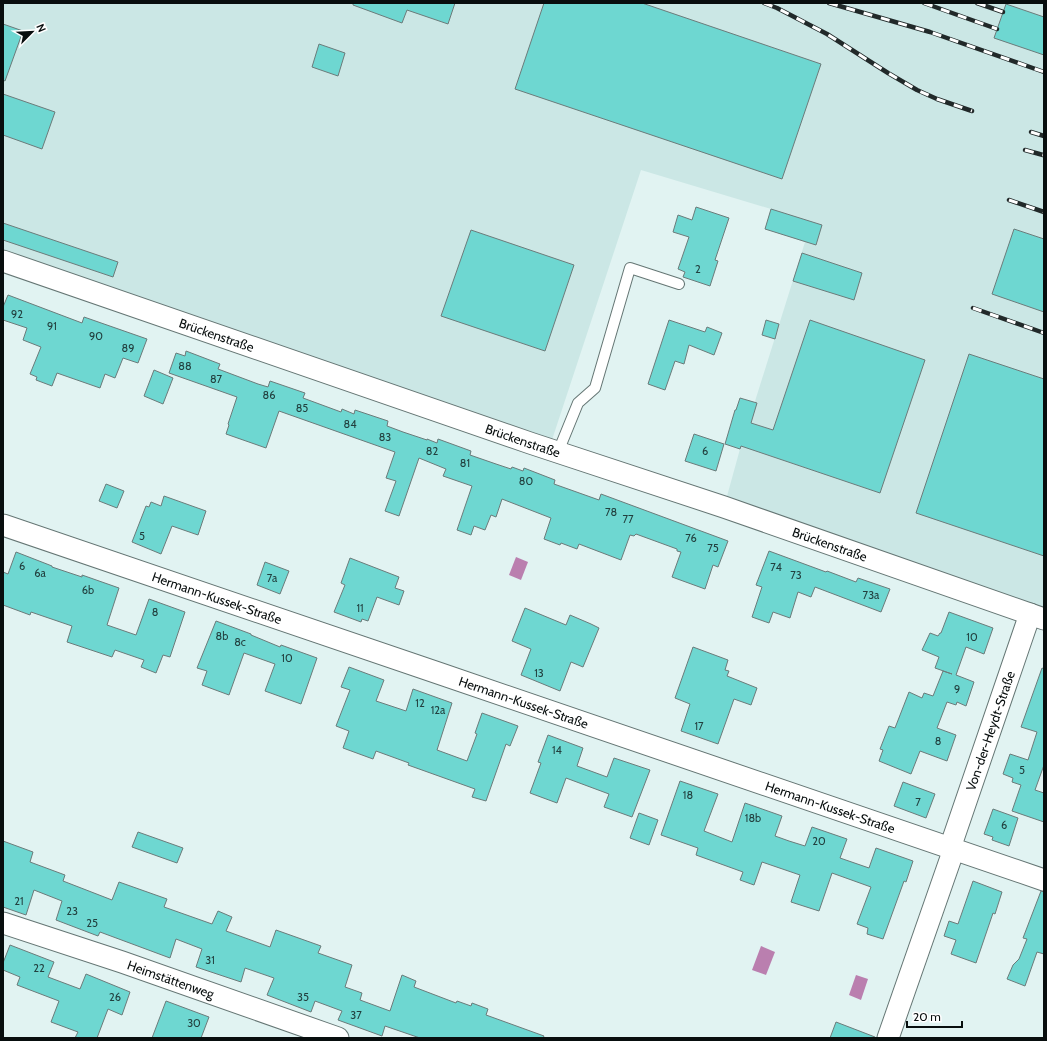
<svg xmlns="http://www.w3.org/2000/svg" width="1047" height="1041" viewBox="0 0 1047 1041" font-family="Cabin,sans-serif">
	<rect width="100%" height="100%" fill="#e1f3f2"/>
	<path fill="#cbe7e5" d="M3 3H1044V619L724 507 740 449 805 242 765 229 771 209 641 170 549 449 3 255Z"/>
	<g fill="#ba7faf">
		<path d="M516 557 528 562 521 580 509 575Z"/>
		<path d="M761 946 775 952 766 975 752 970Z"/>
		<path d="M856 975 868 979 861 1000 849 995Z"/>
	</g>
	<g fill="#6ed7d1" stroke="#6b7b7a">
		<path d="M353 3H455L448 24 407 10 402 23 353 5Z"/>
		<path d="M544 3H642L821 64 782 179 515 89Z"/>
		<path d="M1006 4 1044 17V55L994 38Z"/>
		<path d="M3 24 23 31 5 81 3 80Z"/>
		<path d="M319 44 345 53 338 76 312 67Z"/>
		<path d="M3 94 55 112 42 149 3 135Z"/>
		<path d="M696 207 729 218 715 260 718 261 710 286 683 277 685 272 678 269 689 237 673 232 678 215 692 220Z"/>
		<path d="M771 209 822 225 816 245 765 229Z"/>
		<path d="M3 223 118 262 113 277 3 240Z"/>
		<path d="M1014 229 1044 239V312L992 294Z"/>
		<path d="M471 230 574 265 545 351 441 316Z"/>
		<path d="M802 253 862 273 854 300 793 281Z"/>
		<path d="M8 295 82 323 84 317 147 339 138 363 123 358 115 378 105 374 100 388 57 373 52 386 36 380 37 377 30 374 41 347 23 340 27 328 3 320V307Z"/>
		<path d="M669 320 705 332 707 327 722 333 714 355 689 345 684 364 675 361 665 390 648 384Z"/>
		<path d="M766 320 779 324 775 339 762 335Z"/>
		<path d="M810 320 925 360 880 493 741 446 740 449 725 444 735 410H736L740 398 757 403 751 423 773 430Z"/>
		<path d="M186 351 220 364 218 369 258 384 268 387 270 381 305 393 303 398 341 412 342 409 354 414 355 410 388 421 387 426 403 432 427 440V439L437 443 438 439 471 451 470 455 496 464 511 469 512 467 523 471 524 468 555 480 554 484 599 500 601 494 728 541 718 567 713 565 705 589 672 577 681 552 677 551V549L636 534 634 536 630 535 621 560 579 544 577 549 561 543 560 545 544 539 551 518 502 499 496 517 491 515 485 530 474 526 471 535 457 530 472 486 443 476 446 469 419 458 399 516 385 511 396 481 386 478 395 452 279 411 266 448 226 434 229 425 228 424 237 397 169 373 176 353 185 356Z"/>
		<path d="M969 354 1044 379V556L916 513Z"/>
		<path d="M154 370 173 378 163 404 144 396Z"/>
		<path d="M694 434 724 444 716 471 685 461Z"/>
		<path d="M106 484 124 491 117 508 99 501Z"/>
		<path d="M164 496 206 511 198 535 172 526 161 554 132 542 146 506 149 507 151 502 161 506Z"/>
		<path d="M769 551 826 572 827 571 856 582 858 578 890 589 881 612 815 587 811 597 798 592 790 618 773 612 769 623 752 617 762 587 756 585Z"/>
		<path d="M16 552 52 566V567L82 577V575L119 588 107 625 136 635 149 599 185 612 170 657 163 655 156 673 141 667 144 660 115 650 112 657 67 642 72 626 31 612 30 615 3 605V572L8 574Z"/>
		<path d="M350 558 399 577 395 588 404 591 399 605 377 597 368 621 362 619 361 622 334 612 345 585 341 583Z"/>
		<path d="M265 562 289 571 280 594 257 585Z"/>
		<path d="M525 608 566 625 570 615 591 624 599 628 583 667 571 662 560 691 521 675 531 649 512 641Z"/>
		<path d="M949 612 993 628 984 654 966 647 956 675 974 682 966 706 957 702 956 705 947 702 937 728 956 735 947 761 920 751 911 774 879 761 883 750 880 749 889 726 895 728 909 692 922 698 924 693 933 696 943 671 952 674 935 668 939 657 922 650 930 633 938 636 940 633H941Z"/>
		<path d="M216 621 251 634V635L280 647 281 645 317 658 301 704 265 691 275 664 244 653 229 695 202 685 207 671 197 668Z"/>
		<path d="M693 647 728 660 725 670 729 671 727 676 757 688 751 705 734 699 718 744 681 731 690 704 675 698Z"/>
		<path d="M349 667 384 680 376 701 406 711 413 689 452 703 437 750 467 761 477 734 475 733 482 713 518 726 510 746 506 744 486 801 472 797 475 789 408 765 409 763 376 751 373 759 343 748 349 731 336 726 350 690 341 687Z"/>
		<path d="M1042 668 1044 669V765L1035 790 1044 793V822L1012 811 1021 785 1012 782 1013 778 1003 774 1010 754 1028 760 1037 732 1021 727Z"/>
		<path d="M548 735 583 748 577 766 607 777 614 758 650 770 632 817 604 807 609 794 566 778 557 803 530 793 541 763 538 762Z"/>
		<path d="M680 781 718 794 704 831 732 842 745 803 782 816 775 836 789 841 805 846 812 827 847 839 840 858 869 868 876 848 913 861 906 882 904 881 883 939 867 934 868 928 857 924 871 887 832 873 819 911 791 902 800 875 762 862 754 885 740 880 743 872 696 855 698 848 661 835Z"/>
		<path d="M903 782 935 794 926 818 894 806Z"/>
		<path d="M993 809 1018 818 1009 846 992 840 993 837 984 834Z"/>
		<path d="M639 813 658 820 649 845 630 838Z"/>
		<path d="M138 832 183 848 177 863 132 847Z"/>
		<path d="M3 841 33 852 30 862 65 875 63 881 112 900 119 882 167 899 164 907 212 924 218 911 232 917 226 931 270 947 276 930 321 946 318 953 352 965 345 987 362 993 360 1000 390 1011 402 975 416 981 414 987 456 1003 457 1001 471 1006 472 1003 488 1009 486 1015 544 1036 543 1038H420L385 1026 382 1036 338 1020 342 1011 315 1001 311 1012 267 995 274 978 245 968 241 982 196 967 202 949 176 939 170 958 100 932 98 936 56 920 62 901 34 890 26 915 3 907Z"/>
		<path d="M973 881 1002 892 995 914 993 913 976 963 951 954 956 940 944 936 949 921 958 924Z"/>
		<path d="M1041 891 1044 892V954L1037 952 1025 986 1007 979 1013 965 1019 959 1027 939 1023 938Z"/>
		<path d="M10 945 54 962 48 977 80 989 86 974 130 992 122 1015 108 1009 97 1038H75L78 1032 51 1022 59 1001 17 985 20 977 3 970V963Z"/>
		<path d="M166 1001 209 1017 201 1038H152Z"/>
		<path d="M836 1022 875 1037V1038H830Z"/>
	</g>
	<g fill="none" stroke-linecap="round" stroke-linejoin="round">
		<defs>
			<path id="lane" d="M558 452 578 403 595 388 630 268 679 284"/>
			<g id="street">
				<path id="s1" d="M3 261 530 443 724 507 1044 619"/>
				<path id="s2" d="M3 525 441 674 1044 880"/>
				<path id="s3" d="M950 848 1030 614"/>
				<path id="s4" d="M3 923 122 962 338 1038"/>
				<path d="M888 1038 954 849"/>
			</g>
		</defs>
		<use href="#lane" stroke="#657674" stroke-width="12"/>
		<use href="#street" stroke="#657674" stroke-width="23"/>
		<use href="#lane" stroke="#fff" stroke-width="10"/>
		<use href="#street" stroke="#fff" stroke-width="21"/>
		<defs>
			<g id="rail">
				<path d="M764 3 777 8 827 34 888 73 917 90 937 99 972 111"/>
				<path d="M829 3 930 32 1044 72"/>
				<path d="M924 3 997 29"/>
				<path d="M977 3 1003 12"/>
				<path d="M1031 132 1044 136"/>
				<path d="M1025 150 1043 155"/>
				<path d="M1009 200 1044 212"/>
				<path d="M973 308 1044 333"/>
			</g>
		</defs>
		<use href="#rail" stroke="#212929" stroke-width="4.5"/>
		<use href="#rail" stroke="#fff" stroke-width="3" stroke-dasharray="9" stroke-linecap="butt"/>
	</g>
	<g text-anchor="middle" stroke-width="3.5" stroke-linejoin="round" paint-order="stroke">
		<g font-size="11" fill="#22403f">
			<text x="698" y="273">2</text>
			<text x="17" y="318">92</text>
			<text x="52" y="330">91</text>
			<text x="96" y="340">90</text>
			<text x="128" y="352">89</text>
			<text x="185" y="370">88</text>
			<text x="216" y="383">87</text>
			<text x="269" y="399">86</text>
			<text x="302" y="412">85</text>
			<text x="350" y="428">84</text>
			<text x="385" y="441">83</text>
			<text x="432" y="455">82</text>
			<text x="705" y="455">6</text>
			<text x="465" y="467">81</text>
			<text x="526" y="485">80</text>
			<text x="611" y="516">78</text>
			<text x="628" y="523">77</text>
			<text x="142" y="540">5</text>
			<text x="691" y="542">76</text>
			<text x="713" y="552">75</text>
			<text x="22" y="570">6</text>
			<text x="776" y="571">74</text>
			<text x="40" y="577">6a</text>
			<text x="796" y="579">73</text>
			<text x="272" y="582">7a</text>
			<text x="88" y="594">6b</text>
			<text x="871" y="599">73a</text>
			<text x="360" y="612">11</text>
			<text x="155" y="616">8</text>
			<text x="222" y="640">8b</text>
			<text x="972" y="641">10</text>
			<text x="240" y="646">8c</text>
			<text x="287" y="662">10</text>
			<text x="539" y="677">13</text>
			<text x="957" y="693">9</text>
			<text x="420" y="707">12</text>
			<text x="438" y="714">12a</text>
			<text x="699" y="730">17</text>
			<text x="938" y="745">8</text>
			<text x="557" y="754">14</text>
			<text x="1022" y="774">5</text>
			<text x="688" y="799">18</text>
			<text x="918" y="806">7</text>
			<text x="753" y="822">18b</text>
			<text x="1004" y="829">6</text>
			<text x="819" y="845">20</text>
			<text x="19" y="905">21</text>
			<text x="72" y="915">23</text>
			<text x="92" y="927">25</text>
			<text x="210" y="964">31</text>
			<text x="39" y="972">22</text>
			<text x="115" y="1001">26</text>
			<text x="303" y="1001">35</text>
			<text x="356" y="1019">37</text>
			<text x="194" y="1027">30</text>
		</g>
		<g font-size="13" fill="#080e0e" stroke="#fff">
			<text dy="5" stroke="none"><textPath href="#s1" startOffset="226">Brückenstraße</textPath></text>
			<text dy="5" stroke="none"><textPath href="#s1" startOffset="550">Brückenstraße</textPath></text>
			<text dy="5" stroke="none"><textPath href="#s1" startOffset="874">Brückenstraße</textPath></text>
			<text dy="5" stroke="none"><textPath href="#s2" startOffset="226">Hermann-Kussek-Straße</textPath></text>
			<text dy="5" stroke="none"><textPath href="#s2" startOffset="550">Hermann-Kussek-Straße</textPath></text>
			<text dy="5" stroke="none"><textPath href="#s3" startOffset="124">Von-der-Heydt-Straße</textPath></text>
			<text dy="5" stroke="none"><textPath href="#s2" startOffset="874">Hermann-Kussek-Straße</textPath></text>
			<text dy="5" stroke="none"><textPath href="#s4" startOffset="177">Heimstättenweg</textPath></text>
		</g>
	</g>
	<rect width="1047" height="1041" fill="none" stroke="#080e0e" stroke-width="8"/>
	<g transform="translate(32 32) rotate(66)" stroke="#ffffff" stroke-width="3" paint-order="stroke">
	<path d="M0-3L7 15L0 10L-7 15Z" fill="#080e0e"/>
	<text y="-6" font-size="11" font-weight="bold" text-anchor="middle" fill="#080e0e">N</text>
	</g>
	<path d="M907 1021v6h55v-6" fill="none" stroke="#080e0e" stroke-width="2"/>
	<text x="913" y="1021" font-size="12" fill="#080e0e" stroke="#ffffff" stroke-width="3" paint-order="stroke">20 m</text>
</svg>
